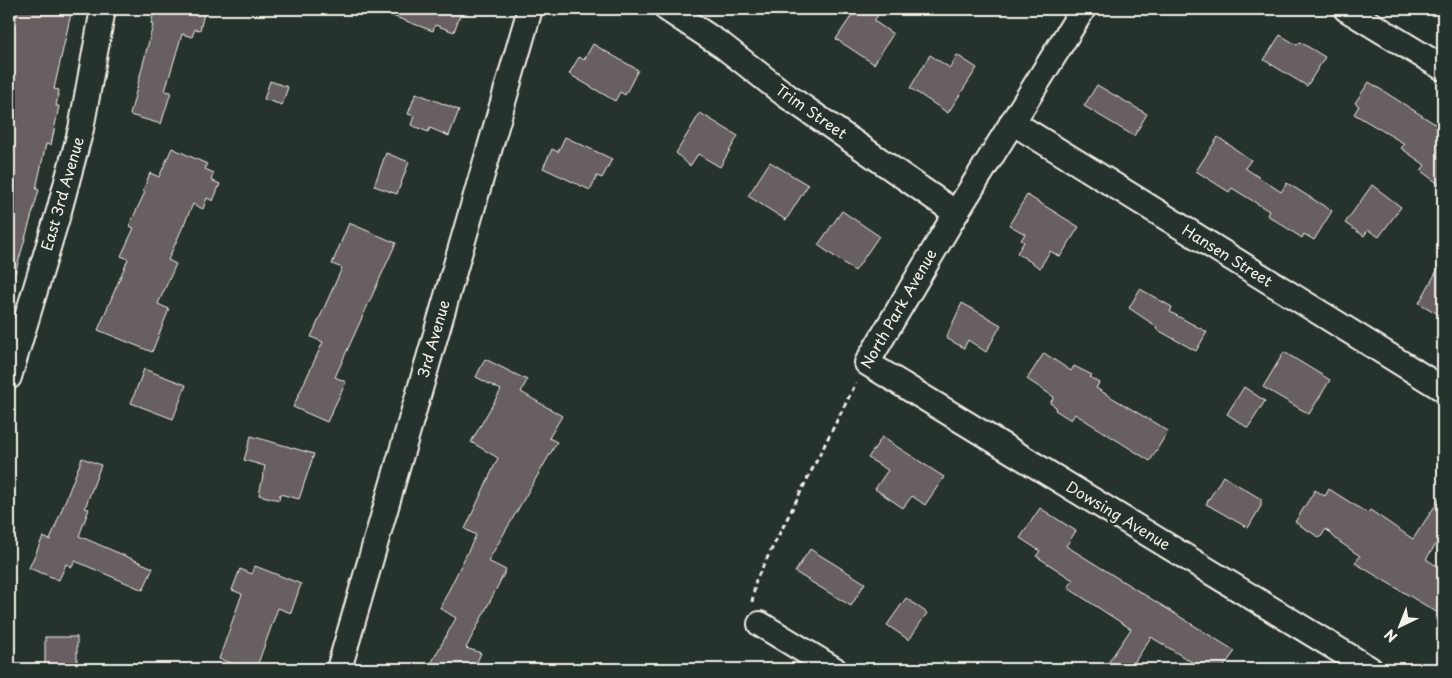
<svg xmlns="http://www.w3.org/2000/svg" width="1452" height="678" viewBox="0 0 1452 678" font-family="'Playpen Sans',sans-serif">
	<rect width="100%" height="100%" fill="#26332d"/>
	<filter id="ink" filterUnits="userSpaceOnUse"><feTurbulence type="fractalNoise" baseFrequency=".02" numOctaves="2"/><feDisplacementMap in="SourceGraphic" scale="10" xChannelSelector="R" yChannelSelector="G"/><feConvolveMatrix kernelMatrix="1 2 1 2 8 2 1 2 1" color-interpolation-filters="sRGB"/></filter>
	<g filter="url(#ink)">
		<g fill="#685e64" stroke="#f4f1e8">
			<path d="M18 9H72L54 89 59 90 56 106H59L51 145 46 144 36 189 39 190 14 277H9V51Z"/>
			<path d="M145 9H205L200 30 195 29 192 37 182 34 165 91 171 92 161 124 130 115 153 25 151 24 153 16 145 13Z"/>
			<path d="M380 9H462L454 32 435 25 433 31 379 11Z"/>
			<path d="M856 9H882L874 21 893 34 874 64 836 39Z"/>
			<path d="M1280 35 1297 45 1300 42 1325 57 1307 86 1264 60Z"/>
			<path d="M593 44 638 70 625 95 620 92 615 101 569 74 579 57 584 60Z"/>
			<path d="M930 55 950 68 957 55 977 68 948 113 910 88Z"/>
			<path d="M270 81 288 87 282 105 264 99Z"/>
			<path d="M1369 82 1443 129V187L1421 171 1425 165 1401 148 1405 144 1354 114 1359 106 1355 103Z"/>
			<path d="M1097 85 1147 114 1134 136 1084 106Z"/>
			<path d="M416 93 459 110 449 136 430 128 428 132 411 125 414 116 408 114Z"/>
			<path d="M700 113 738 136 720 167 698 154 690 166 676 153Z"/>
			<path d="M565 137 612 159 602 178 597 176 590 190 543 168 552 149 558 152Z"/>
			<path d="M1218 137 1251 160 1245 168 1281 192 1287 183 1332 211 1314 240 1304 234 1302 238 1267 215 1269 211 1232 188 1229 192 1196 171Z"/>
			<path d="M172 148 207 164 205 169 214 173 211 180 220 184 213 201 207 198 203 209 193 204 168 260 176 264 158 304 169 309 152 352 98 330 128 259 121 256 134 228 129 226 145 192 143 191 150 173 159 177Z"/>
			<path d="M386 153 409 162 397 194 374 186Z"/>
			<path d="M770 162 808 185 786 220 748 196Z"/>
			<path d="M1372 185 1401 207 1379 237 1368 230 1364 236 1345 223Z"/>
			<path d="M1027 195 1079 227 1060 257 1050 251 1040 268 1017 253 1024 242 1021 240 1025 234 1009 225Z"/>
			<path d="M842 211 879 236 855 271 818 245Z"/>
			<path d="M349 223 396 243 335 377 346 382 327 422 293 407 323 342 311 337 342 268 332 264Z"/>
			<path d="M1443 260V317L1419 303Z"/>
			<path d="M1140 289 1172 307 1170 312 1207 332 1196 351 1156 329 1157 327 1129 308Z"/>
			<path d="M962 303 1001 325 986 352 968 340 964 348 946 338Z"/>
			<path d="M1284 352 1330 380 1309 414 1263 387Z"/>
			<path d="M1044 353 1071 371 1074 366 1092 375 1090 377 1099 383 1096 388 1168 431 1150 461 1075 414 1071 420 1055 410 1056 407 1050 403 1054 397 1027 379Z"/>
			<path d="M485 359 527 380 521 392 562 416 549 438 557 442 488 561 506 570 466 648 481 653 474 669H428L456 618 440 608 476 535 465 529 498 458 471 442 501 390 476 377Z"/>
			<path d="M144 369 186 385 173 419 131 403Z"/>
			<path d="M1244 387 1265 401 1248 428 1227 414Z"/>
			<path d="M251 436 314 454 299 499 280 494 279 500 259 495 265 466 244 460Z"/>
			<path d="M882 437 944 477 925 505 912 496 903 508 875 489 888 470 868 458Z"/>
			<path d="M82 458 101 465 85 508 89 509 79 536 153 568 143 590 75 561 72 567 66 564 59 580 29 568 43 537 50 540Z"/>
			<path d="M1223 476 1261 499V506L1248 528 1206 504Z"/>
			<path d="M1329 489 1367 513 1370 510 1413 539 1443 494V534L1426 559 1443 570V616L1355 563 1360 556 1337 540 1326 529 1320 538 1295 522 1315 490 1325 496Z"/>
			<path d="M1040 508 1076 531 1066 546 1235 651 1222 669H1203L1151 637 1130 669H1104L1131 629 1068 588 1073 580 1036 556 1040 551 1020 538Z"/>
			<path d="M810 549 865 583 851 606 795 572Z"/>
			<path d="M255 566 301 584 291 613 278 608 256 669H249L219 659 242 594 232 590 240 569 252 574Z"/>
			<path d="M906 598 927 613 909 640 887 625Z"/>
			<rect x="45" y="637" width="32" height="32"/>
		</g>
		<g fill="none" stroke-linecap="round" stroke-linejoin="round">
			<defs>
				<g id="minor">
					<path d="M667 9 723 46 787 96 956 213"/>
					<path d="M1083 9 956 213 867 363 1370 669"/>
					<path d="M1346 9 1443 68"/>
					<path d="M1012 122 1443 389"/>
					<path d="M9 377 59 211 81 129 103 9"/>
					<path d="M760 624 834 669"/>
					<path d="M339 669 530 9"/>
				</g>
			</defs>
			<use href="#minor" stroke="#f4f1e8" stroke-width="28"/>
			<path stroke="#f4f1e8" stroke-width="3" stroke-dasharray="5 4" stroke-linecap="butt" d="M752 602 756 580 856 383"/>
			<use href="#minor" stroke="#26332d" stroke-width="24"/>
		</g>
	</g>
	<g text-anchor="middle" stroke-width="5" stroke-linejoin="round" paint-order="stroke">
		<g font-size="15" fill="#f4f1e8" stroke="#26332d">
			<text transform="translate(811 112) rotate(35)" y="5">Trim Street</text>
			<text transform="translate(63 194) rotate(-74)" y="5">East 3rd Avenue</text>
			<text transform="translate(1227 256) rotate(32)" y="5">Hansen Street</text>
			<text transform="translate(899 309) rotate(-60)" y="5">North Park Avenue</text>
			<text transform="translate(434 339) rotate(-74)" y="5">3rd Avenue</text>
			<text transform="translate(1118 516) rotate(31)" y="5">Dowsing Avenue</text>
		</g>
	</g>
	<rect width="1452" height="678" fill="none" stroke="#26332d" stroke-width="30"/>
	<rect x="15" y="15" width="1422" height="648" fill="none" stroke="#f4f1e8" stroke-width="2" filter="url(#ink)"/>
	<g transform="translate(1400 626) rotate(223)" stroke="#26332d" stroke-width="4" paint-order="stroke">
	<path d="M0-4L9 19L0 12L-9 19Z" fill="#f4f1e8"/>
	<text y="-8" font-size="14" font-weight="bold" text-anchor="middle" fill="#f4f1e8">N</text>
	</g>
</svg>
